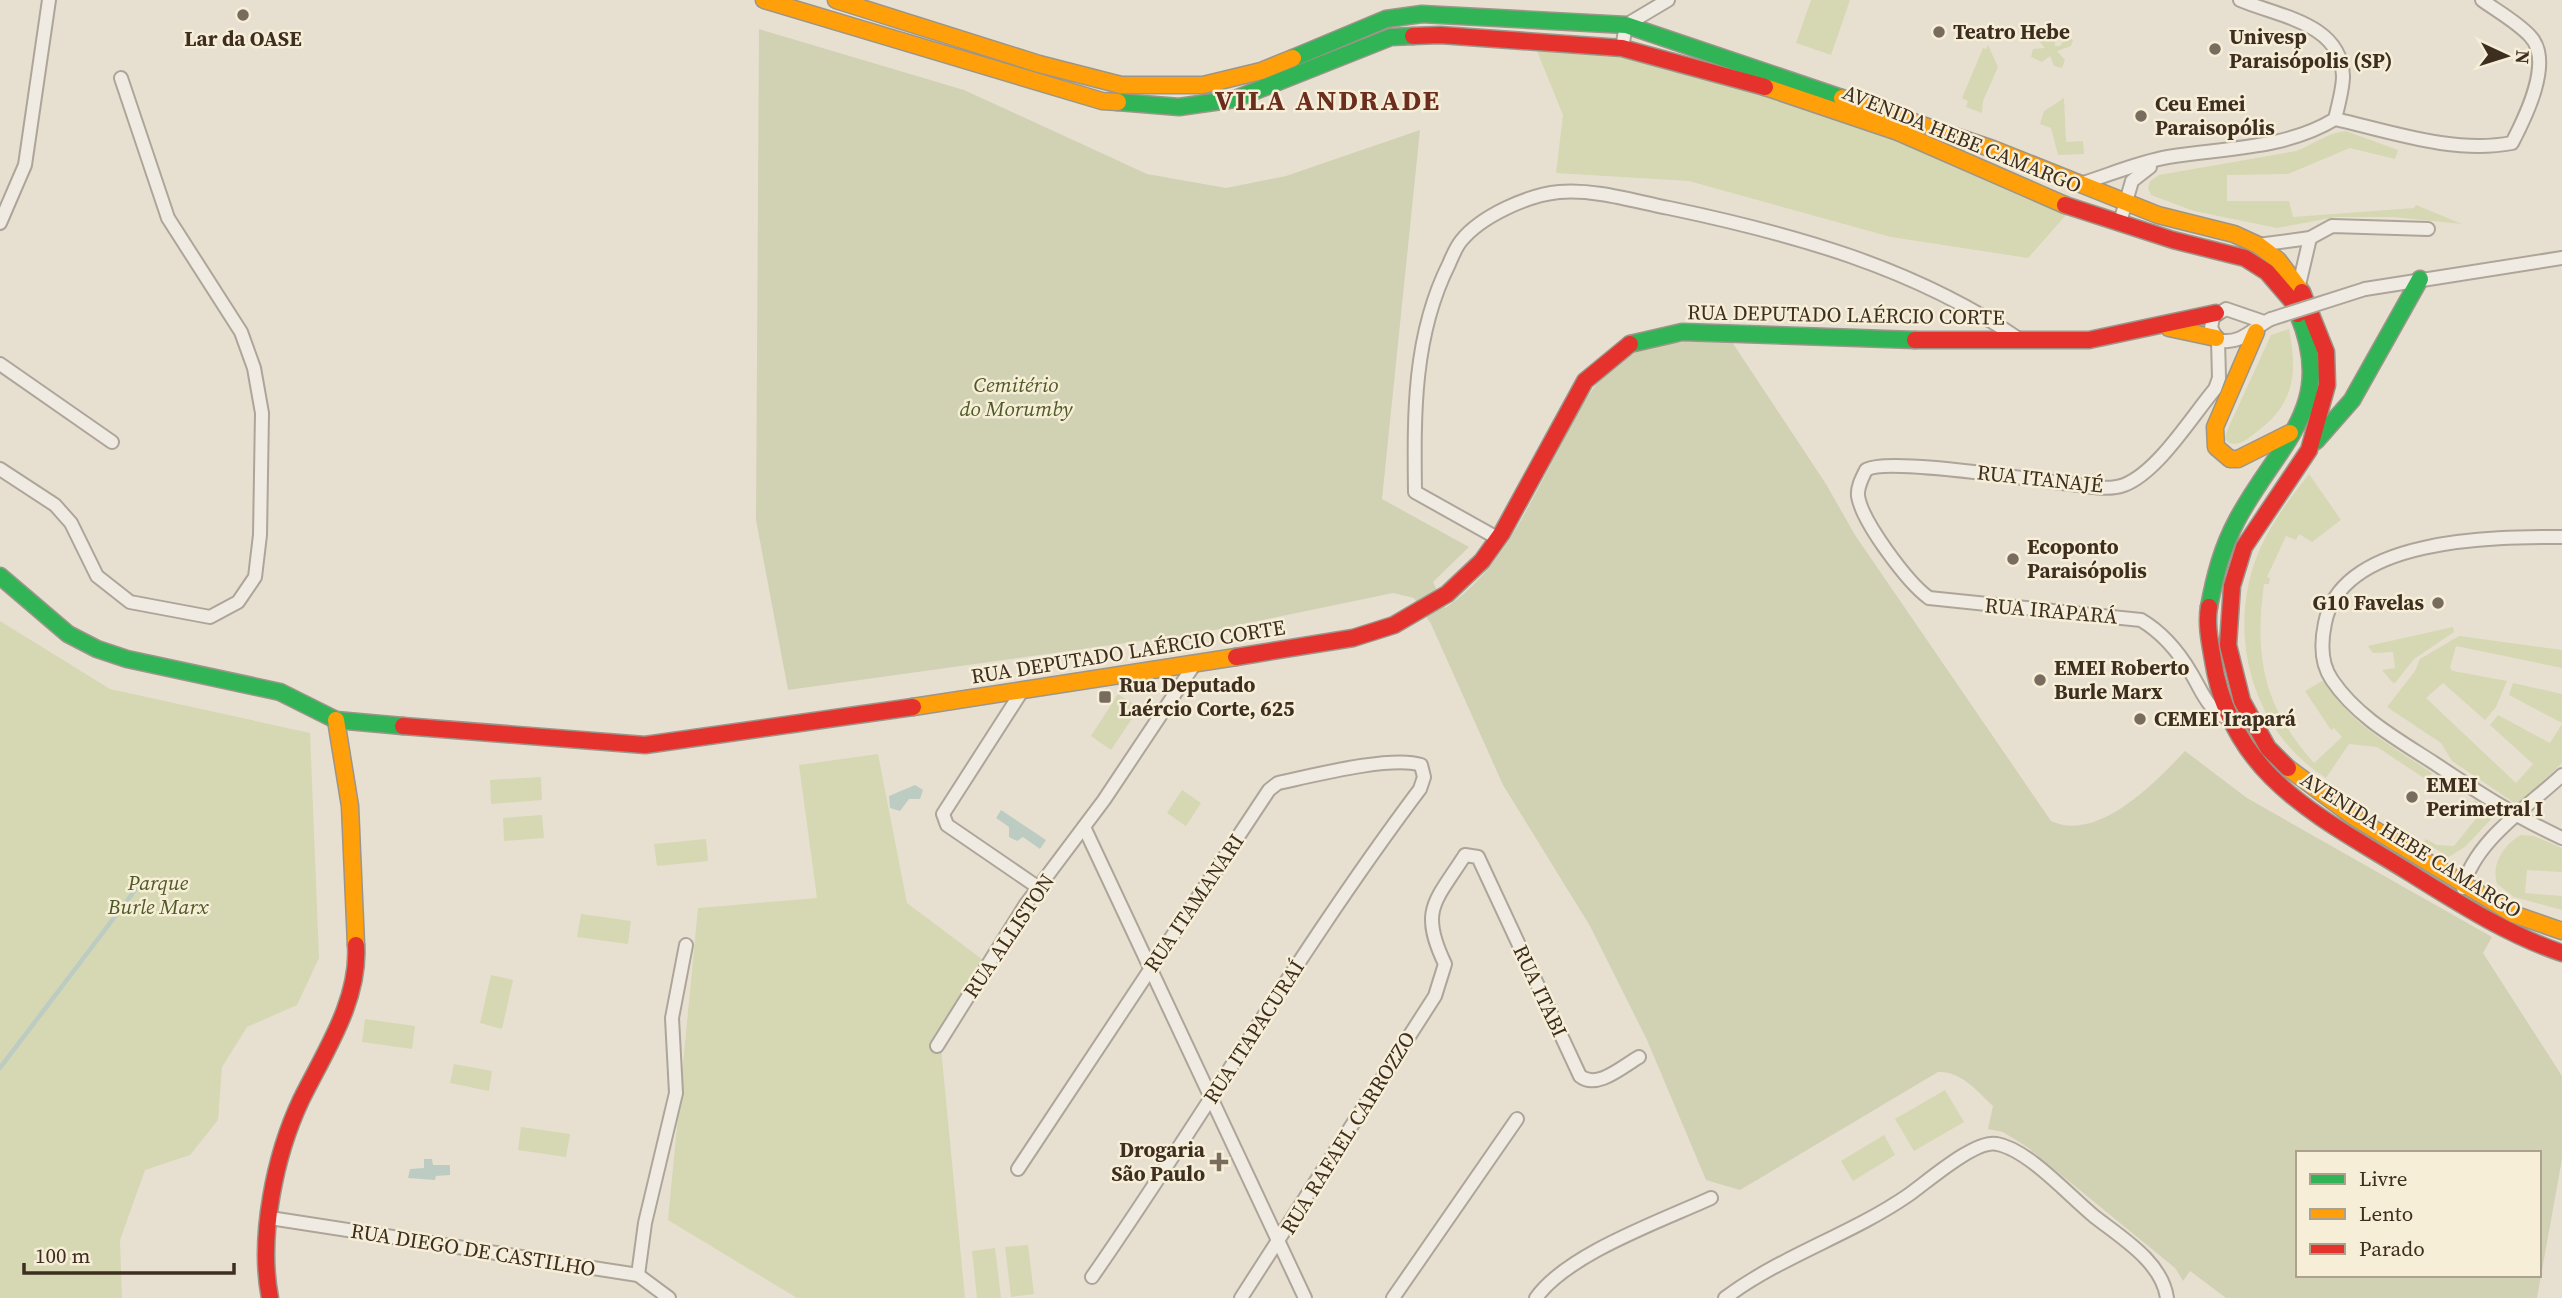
<svg xmlns="http://www.w3.org/2000/svg" width="2562" height="1298" viewBox="0 0 2562 1298" font-family="'Source Serif 4',serif">
	<rect width="100%" height="100%" fill="#e7e0d1"/>
	<g fill="#d6d7b3">
		<path d="M1811 0H1850L1831 55 1796 43Z"/>
		<path d="M2044 29 2056 33 2055 46H2060L2067 36 2073 40 2071 46 2057 51 2065 60 2062 68 2054 66 2050 56 2042 62 2031 57 2033 49 2045 48 2038 40Z"/>
		<path d="M1611 40 1893 138 2066 215 2028 258 1891 237 1689 181 1556 173 1563 115 1537 51Z"/>
		<path d="M1988 45 1998 67 1983 101 1982 113 1966 107 1968 101 1962 98 1983 48 1986 49Z"/>
		<path d="M2064 98 2066 142 2083 141 2084 154 2058 155 2051 128 2040 124 2044 111Z"/>
		<path d="M2346 131 2398 150 2395 159 2350 148 2288 174 2227 175V201H2289L2293 217 2414 208 2416 205 2462 224 2393 217H2336L2277 228 2194 211 2151 195 2148 188 2150 181 2159 175 2296 151C2312 145 2329 132 2346 131Z"/>
		<path d="M2289 329C2298 376 2294 405 2254 434 2246 440 2239 446 2229 443L2225 439 2226 433 2271 335Z"/>
		<path d="M2309 474 2341 520 2312 542 2299 534 2296 540 2286 536 2267 577 2270 578 2269 584H2264C2254 659 2264 707 2314 763L2342 737 2334 728 2331 730 2305 691 2324 680C2348 723 2392 746 2432 773L2427 780 2377 747 2349 744 2326 778C2253 733 2226 635 2257 556 2269 526 2289 499 2309 474Z"/>
		<path d="M0 621 110 689 310 733 319 958 297 1005 247 1027 222 1067 218 1120 190 1155 145 1170 120 1240 122 1298H0Z"/>
		<path d="M2453 627 2454 632 2414 659 2394 684 2382 670 2395 668 2393 652 2373 653 2368 646Z"/>
		<path d="M2459 636 2562 650V668L2456 646 2450 668 2453 671 2507 681 2496 707 2485 720 2443 683 2426 698 2516 783 2533 764 2490 725 2498 715 2550 743 2562 724V763L2521 802H2513L2452 761 2441 743 2387 707 2415 671 2420 659Z"/>
		<path d="M2513 683 2562 694V723L2509 695Z"/>
		<path d="M1118 694 1139 708 1111 750 1091 736Z"/>
		<path d="M878 754 907 903 995 969 941 1048 965 1298H797L668 1220 698 908 817 898 799 765Z"/>
		<path d="M541 777 542 800 491 804 490 780Z"/>
		<path d="M1182 790 1201 803 1186 826 1167 813Z"/>
		<path d="M2475 800 2493 817 2466 846 2449 857 2424 842 2426 839 2437 845 2454 846 2483 810 2473 802Z"/>
		<path d="M542 815 544 838 504 841 503 818Z"/>
		<path d="M2521 835 2534 836 2562 848V872L2527 870 2525 893 2562 896V910L2514 897 2497 884C2491 865 2503 845 2521 835Z"/>
		<path d="M706 839 708 861 657 866 654 844Z"/>
		<path d="M581 914 631 921 628 944 577 937Z"/>
		<path d="M491 975 513 980 502 1029 480 1023Z"/>
		<path d="M365 1019 415 1026 412 1049 362 1042Z"/>
		<path d="M454 1064 492 1071 489 1091 450 1083Z"/>
		<path d="M1945 1090 1964 1122 1914 1151 1895 1119Z"/>
		<path d="M521 1127 570 1134 566 1157 518 1150Z"/>
		<path d="M1884 1135 1895 1155 1853 1181 1841 1161Z"/>
		<path d="M1028 1245 1034 1294 1011 1297 1005 1247Z"/>
		<path d="M995 1248 1001 1298H977L972 1251Z"/>
	</g>
	<path fill="#d1d1b3" fill-rule="evenodd" d="M759 29 964 90 1147 174 1226 188 1286 176 1420 130 1382 499 1469 547 1433 582 1445 608C1502 570 1529 504 1561 445 1580 409 1597 369 1637 352 1668 339 1700 342 1732 342L1826 484 1855 535 2051 821C2097 843 2155 783 2185 751L2247 798 2492 937 2483 953 2562 1076V1159L2537 1298H2226L2190 1271 2183 1281 2175 1268 2027 1147 2003 1132 1988 1129 1993 1106C1977 1091 1961 1071 1938 1072L1740 1190 1706 1180 1647 1040 1590 926 1503 785 1431 624 1414 598 1393 593 1205 632 788 690 756 520ZM2298 1153H2539V1275H2298Z"/>
	<g fill="#bcccc2">
		<path d="M915 785 923 790 920 799H909L900 811 890 808 889 796Z"/>
		<path d="M1001 810 1046 840 1040 849 1023 837 1017 841 1009 837V827L996 818Z"/>
		<path d="M424 1159H432L433 1165H450V1175L436 1176 435 1180 408 1178 410 1169 424 1168Z"/>
	</g>
	<g fill="none" stroke-linecap="round" stroke-linejoin="round">
		<path stroke="#bcccc2" stroke-width="4.5" d="M0 1068 142 881"/>
		<defs>
			<g id="street">
				<path d="M1622 48 1626 25 1668 0"/>
				<path d="M2335 119C2392 132 2454 154 2512 143 2525 118 2554 61 2530 36 2517 22 2497 11 2482 0"/>
				<path d="M2080 184C2109 175 2139 162 2168 157 2224 148 2286 149 2335 119 2338 106 2343 89 2343 76 2341 23 2280 17 2240 0"/>
				<path d="M2120 222 2132 181 2150 167"/>
				<path d="M0 223 25 165 49 0"/>
				<path d="M2258 245 2310 238 2332 226 2428 229"/>
				<path d="M2299 285 2310 238"/>
				<path d="M2365 289 2562 258"/>
				<path d="M2264 322 2226 309 2213 317 2211 328 2218 340C2241 346 2254 327 2271 319"/>
				<path d="M2218 340 2219 378 2215 389C2192 416 2158 472 2124 485 2108 491 2087 486 2071 484 2037 481 1885 456 1866 470 1862 478 1857 487 1858 496 1862 522 1908 583 1929 598L2141 620C2163 633 2178 651 2191 673 2202 691 2208 711 2229 719"/>
				<path d="M0 364 112 442"/>
				<path d="M0 469 55 505 71 523 97 576 130 602 210 617 238 602 255 577 260 535 262 413 254 368 241 332 168 218 121 78"/>
				<path d="M2562 537C2494 537 2342 537 2325 623 2321 642 2320 663 2332 680 2357 717 2397 739 2434 763 2476 791 2516 817 2562 838"/>
				<path d="M1499 539 1415 492C1414 414 1413 336 1449 264 1452 257 1456 247 1461 241 1481 216 1528 195 1559 192 1596 189 1633 201 1669 208 1793 234 1913 267 2019 339"/>
				<path d="M1022 691 943 814 947 825 1039 888"/>
				<path d="M1084 827 1305 1298"/>
				<path d="M2463 888C2474 841 2528 807 2562 775"/>
				<path d="M937 1046 1026 904 1104 800 1196 662"/>
				<path d="M1018 1169 1269 790 1278 783C1311 776 1392 755 1421 765L1424 777 1420 789C1302 946 1204 1116 1092 1277"/>
				<path d="M270 1218 638 1275 669 1298"/>
				<path d="M638 1275 645 1223 676 1093 672 1018 686 945"/>
				<path d="M1241 1298 1435 996 1445 964C1419 910 1435 902 1465 855L1478 857 1580 1076C1597 1090 1623 1066 1639 1057"/>
				<path d="M1393 1298 1517 1119"/>
				<path d="M1536 1298C1567 1254 1661 1221 1711 1198"/>
				<path d="M1725 1298C1781 1256 1850 1235 1907 1196 1926 1183 1975 1139 1997 1144 2029 1150 2069 1196 2095 1217 2122 1238 2162 1262 2167 1298"/>
			</g>
			<g id="fast">
				<path d="M1293 58 1386 19 1422 14 1626 25 1842 98"/>
				<path d="M1118 102 1179 107 1235 99 1391 37 1413 36"/>
				<path d="M1630 344 1682 332 1915 340"/>
				<path d="M2316 441 2352 400 2420 279"/>
				<path d="M0 576 68 634 97 649 127 659 280 692 336 720 403 726"/>
				<path d="M2209 607C2215 575 2222 548 2237 520 2277 444 2338 408 2298 314"/>
			</g>
			<g id="slow">
				<path d="M764 0 1102 101 1118 102"/>
				<path d="M836 0 1039 64 1121 85H1203L1261 71 1293 58"/>
				<path d="M1765 87 1898 132 2065 205"/>
				<path d="M1842 98 1993 149 2158 215 2234 234 2258 245 2278 260 2302 292"/>
				<path d="M2169 328 2216 338"/>
				<path d="M2256 332 2215 427 2216 447 2230 459H2238L2290 433"/>
				<path d="M913 707 1236 657"/>
				<path d="M336 720 350 806 356 945"/>
				<path d="M2288 768 2354 817 2513 914 2562 931"/>
			</g>
			<g id="jam">
				<path d="M1413 36 1440 35 1622 48 1765 87"/>
				<path d="M2065 205 2173 240 2245 258 2267 272 2292 301 2298 314"/>
				<path d="M1915 340H2089L2216 313"/>
				<path d="M2209 607C2206 624 2210 643 2213 660 2231 776 2317 815 2407 871 2457 902 2506 934 2562 953"/>
				<path d="M1236 657 1353 638 1394 625 1447 594 1482 561 1502 533 1585 381 1630 344"/>
				<path d="M403 726 645 745 913 707"/>
				<path d="M2288 768 2268 748 2242 701 2228 645 2232 586 2244 547 2309 450 2327 385 2326 352 2302 292"/>
				<path d="M270 1298C258 1237 275 1155 301 1100 324 1053 360 1000 356 945"/>
			</g>
		</defs>
		<use href="#street" stroke="#ada599" stroke-width="16"/>
		<use href="#fast" stroke="#9c958a" stroke-width="19"/>
		<use href="#slow" stroke="#9c958a" stroke-width="19"/>
		<use href="#jam" stroke="#9c958a" stroke-width="19"/>
		<use href="#street" stroke="#efebe3" stroke-width="12"/>
		<use href="#fast" stroke="#30b455" stroke-width="16"/>
		<use href="#slow" stroke="#ff9f0a" stroke-width="16"/>
		<use href="#jam" stroke="#e5322d" stroke-width="16"/>
		<defs>
			<path id="street-bridge" d="M2271 319 2365 289"/>
		</defs>
		<use href="#street-bridge" stroke="#ada599" stroke-width="16" stroke-linecap="butt"/>
		<use href="#street-bridge" stroke="#efebe3" stroke-width="12"/>
	</g>
	<g fill="#786c5e" stroke="#f7eed8" stroke-width="2.5">
		<circle cx="243" cy="15" r="7"/>
		<circle cx="1939" cy="32" r="7"/>
		<circle cx="2215" cy="49" r="7"/>
		<circle cx="2141" cy="116" r="7"/>
		<circle cx="2013" cy="559" r="7"/>
		<circle cx="2438" cy="603" r="7"/>
		<circle cx="2040" cy="680" r="7"/>
		<rect x="1098" y="690" width="14" height="14" rx="3.5"/>
		<circle cx="2140" cy="719" r="7"/>
		<circle cx="2412" cy="797" r="7"/>
		<path d="M1215.5 1151.5h7v7h7v7h-7v7h-7v-7h-7v-7h7z"/>
	</g>
	<g text-anchor="middle" stroke-width="5" stroke-linejoin="round" paint-order="stroke">
		<g font-size="21" font-weight="bold" fill="#3d2e20" stroke="#f7eed8" text-anchor="start">
			<text x="1953" y="39">Teatro Hebe</text>
			<text x="2229" y="44">Univesp<tspan x="2229" dy="24">Paraisópolis (SP)</tspan></text>
			<text x="243" y="46" text-anchor="middle">Lar da OASE</text>
			<text x="2155" y="111">Ceu Emei<tspan x="2155" dy="24">Paraisopólis</tspan></text>
			<text x="2027" y="554">Ecoponto<tspan x="2027" dy="24">Paraisópolis</tspan></text>
			<text x="2424" y="610" text-anchor="end">G10 Favelas</text>
			<text x="2054" y="675">EMEI Roberto<tspan x="2054" dy="24">Burle Marx</tspan></text>
			<text x="1119" y="692">Rua Deputado<tspan x="1119" dy="24">Laércio Corte, 625</tspan></text>
			<text x="2154" y="726">CEMEI Irapará</text>
			<text x="2426" y="792">EMEI<tspan x="2426" dy="24">Perimetral I</tspan></text>
			<text x="1205" y="1157" text-anchor="end">Drogaria<tspan x="1205" dy="24">São Paulo</tspan></text>
		</g>
		<g font-size="21" fill="#3d2e20" stroke="#f7eed8">
			<text transform="translate(1962 139) rotate(22)" y="7">AVENIDA HEBE CAMARGO</text>
			<text transform="translate(1846 315) rotate(1)" y="7">RUA DEPUTADO LAÉRCIO CORTE</text>
			<text transform="translate(2040 479) rotate(6)" y="7">RUA ITANAJÉ</text>
			<text transform="translate(2051 611) rotate(5)" y="7">RUA IRAPARÁ</text>
			<text transform="translate(1128 652) rotate(-9)" y="7">RUA DEPUTADO LAÉRCIO CORTE</text>
			<text transform="translate(2411 845) rotate(32)" y="7">AVENIDA HEBE CAMARGO</text>
			<text transform="translate(1194 903) rotate(-56)" y="7">RUA ITAMANARI</text>
			<text transform="translate(1009 936) rotate(-56)" y="7">RUA ALLISTON</text>
			<text transform="translate(1540 991) rotate(65)" y="7">RUA ITABI</text>
			<text transform="translate(1254 1032) rotate(-57)" y="7">RUA ITAPACURAÍ</text>
			<text transform="translate(1348 1133) rotate(-58)" y="7">RUA RAFAEL CARROZZO</text>
			<text transform="translate(473 1250) rotate(9)" y="7">RUA DIEGO DE CASTILHO</text>
		</g>
		<g font-size="21" font-style="italic" fill="#4d5a26" stroke="#f7eed8">
			<text x="1016" y="392">Cemitério<tspan x="1016" dy="24">do Morumby</tspan></text>
			<text x="158" y="890">Parque<tspan x="158" dy="24">Burle Marx</tspan></text>
		</g>
		<g font-size="28" font-weight="bold" letter-spacing="2" fill="#6b2e1e" stroke="#f7eed8">
			<text x="1328" y="110">VILA ANDRADE</text>
		</g>
	</g>
	<rect x="2296" y="1151" width="245" height="126" fill="#f7eed8" stroke="#ada18e" stroke-width="2"/>
	<rect x="2310" y="1174" width="35" height="10" fill="#30b455" stroke="#ada18e" stroke-width="2"/>
	<text x="2359" y="1186" font-size="21" fill="#3d2e20">Livre</text>
	<rect x="2310" y="1209" width="35" height="10" fill="#ff9f0a" stroke="#ada18e" stroke-width="2"/>
	<text x="2359" y="1221" font-size="21" fill="#3d2e20">Lento</text>
	<rect x="2310" y="1244" width="35" height="10" fill="#e5322d" stroke="#ada18e" stroke-width="2"/>
	<text x="2359" y="1256" font-size="21" fill="#3d2e20">Parado</text>
	<g transform="translate(2506 56) rotate(94)" stroke="#f7eed8" stroke-width="5" paint-order="stroke">
	<path d="M0-5L12 26L0 18L-12 26Z" fill="#3d2e20"/>
	<text y="-10" font-size="19" font-weight="bold" text-anchor="middle" fill="#3d2e20">N</text>
	</g>
	<path d="M24 1263v10h210v-10" fill="none" stroke="#3d2e20" stroke-width="3.5"/>
	<text x="35" y="1263" font-size="21" fill="#3d2e20" stroke="#f7eed8" stroke-width="5" paint-order="stroke">100 m</text>
</svg>
